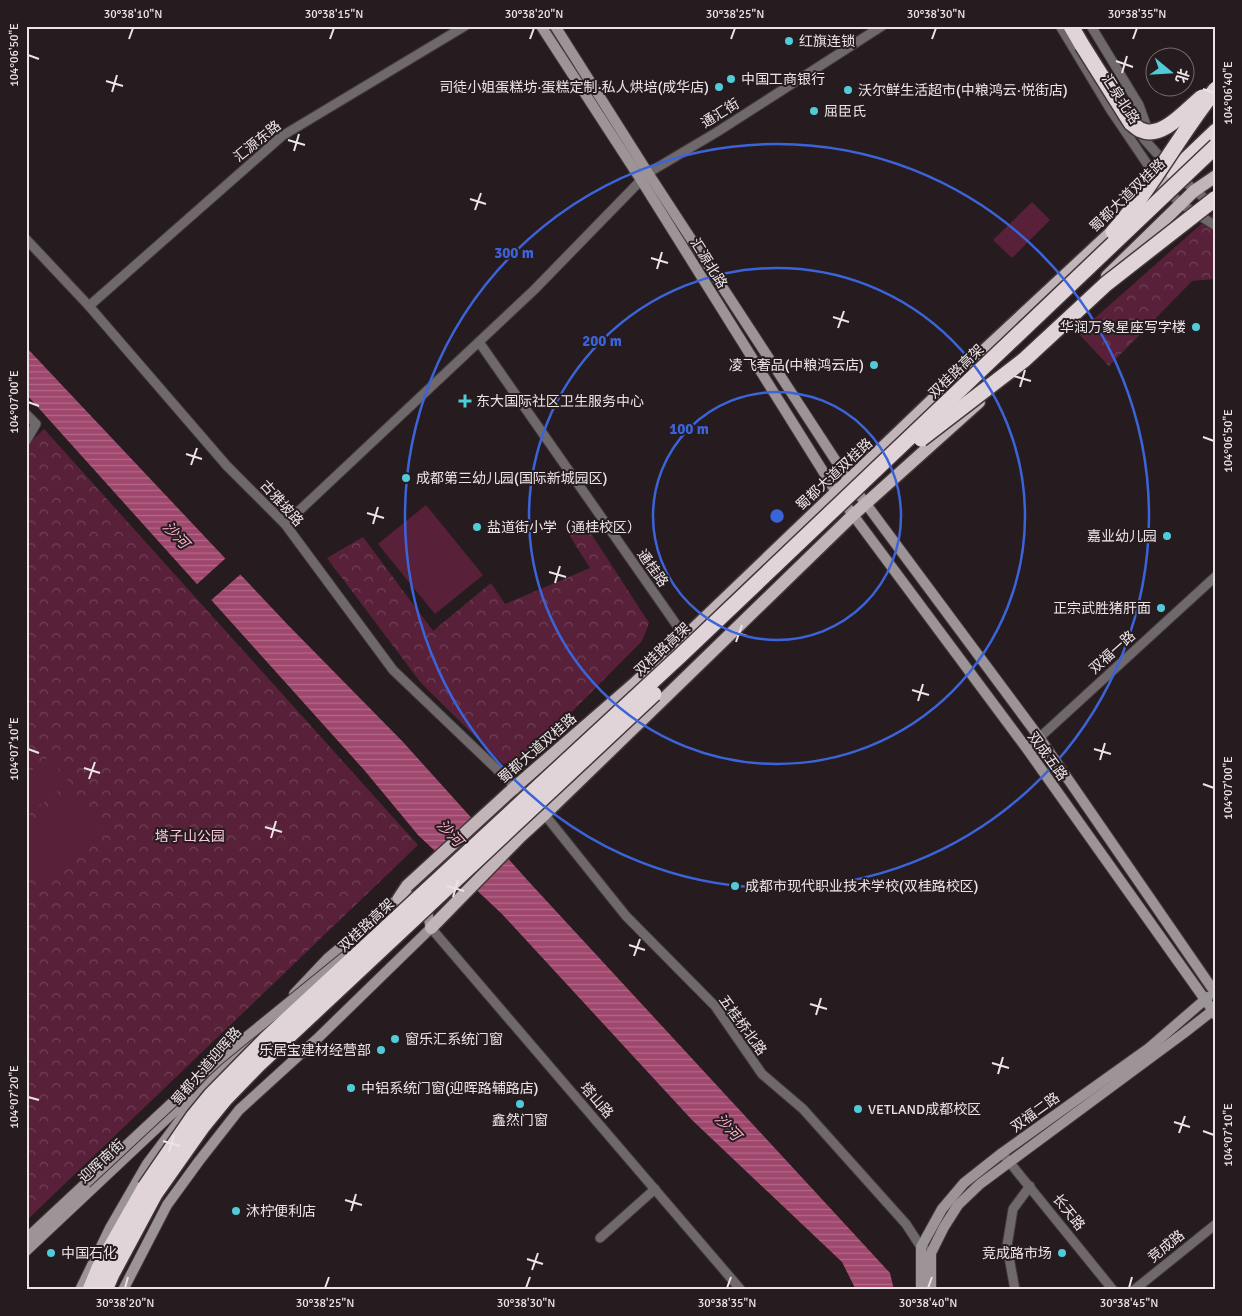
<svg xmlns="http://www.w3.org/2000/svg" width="1242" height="1316" viewBox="0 0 1242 1316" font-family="Signika,'Noto Sans SC',sans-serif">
	<defs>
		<pattern id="park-crowns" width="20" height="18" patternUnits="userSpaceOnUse" patternTransform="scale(1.25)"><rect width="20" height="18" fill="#582139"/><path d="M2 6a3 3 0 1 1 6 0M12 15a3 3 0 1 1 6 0" fill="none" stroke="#704156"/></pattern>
		<pattern id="water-rules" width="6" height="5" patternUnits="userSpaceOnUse" patternTransform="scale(1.25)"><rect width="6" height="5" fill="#a0476d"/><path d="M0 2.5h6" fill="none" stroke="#b26a89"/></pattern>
	</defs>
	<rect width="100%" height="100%" fill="#261c1f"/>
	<g fill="url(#park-crowns)">
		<path d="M1216 211V279L1192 281 1109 366 1078 333Z"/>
		<path d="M44 429 418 845 26 1221V446Z"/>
		<path d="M583 521 649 623 642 641 525 759 503 764 421 683 327 558 363 537 433 631 491 583 505 604 590 568 568 533Z"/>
	</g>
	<g fill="#582139">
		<path d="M1032 202 1050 220 1012 258 993 240Z"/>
		<path d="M426 505 483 575 435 614 378 544Z"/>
		<path d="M48 757 69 782 41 805 26 787V775Z"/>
		<path d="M68 796 101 830 44 880 26 859V833Z"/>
	</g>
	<path fill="url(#water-rules)" d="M26 347 288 625 403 742 530 883 890 1273 894 1290H856L842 1262 692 1120 502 914 418 835 365 771 26 394Z"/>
	<path fill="#261c1f" d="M227 557 242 573 209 602 195 586Z"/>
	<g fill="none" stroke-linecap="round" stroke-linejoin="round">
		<defs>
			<g id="street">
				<path d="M1060 26 1110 109 1156 177"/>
				<path d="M1091 26 1139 105 1149 133"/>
				<path d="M1138 129 1144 139 1167 165"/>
				<path d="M1178 176 1216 208"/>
				<path d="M1166 189 1181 204 1216 226"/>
				<path d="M26 239 89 306 227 466 285 524 393 670 529 800"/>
				<path d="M89 306 282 136 465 26"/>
				<path d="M479 342 685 637"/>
				<path d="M26 414 36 424 26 441"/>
				<path d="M285 524 534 290 648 173 717 132 882 26"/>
				<path d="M1027 749 1216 576"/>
				<path d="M541 810 626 916 715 1006 762 1074 803 1109 906 1224 921 1247 926 1250"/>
				<path d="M431 928 741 1290"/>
				<path d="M1002 1153 1113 1290"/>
				<path d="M600 1238 655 1189"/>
				<path d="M1015 1290 1007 1246 1013 1209 1030 1186"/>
				<path d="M1134 1290 1216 1224"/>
			</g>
			<g id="secondary">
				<path d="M541 26 641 180 836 492 1027 749 1216 1015"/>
				<path d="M555 26 648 173 849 481 1039 737 1216 994"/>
				<path d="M294 994 328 958 399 898 407 895C428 900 426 910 431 928"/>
				<path d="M26 1239 86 1183"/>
				<path d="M26 1251 179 1107 193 1099"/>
				<path d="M80 1290 110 1228 147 1164 198 1096 256 1033"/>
				<path d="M123 1290 167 1205 199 1161 239 1110 317 1039 431 928"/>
				<path d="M921 1290V1247L942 1209 964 1183 1002 1153 1149 1048 1208 997"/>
				<path d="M931 1290V1253L944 1227 958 1205 980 1184 1184 1033 1216 1008"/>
			</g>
			<g id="primary">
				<path d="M1141 204 1179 165"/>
				<path d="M1107 276 1194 191 1216 176"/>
				<path d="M399 898 407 886 515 787 635 683 685 637 978 356 1119 225"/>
				<path d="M431 928 521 836 545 814 853 515 979 402"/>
			</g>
			<g id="highway">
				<path d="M1071 26 1082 45"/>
				<path d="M1173 172 1216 131"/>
				<path d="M90 1290 99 1268 145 1187"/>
				<path d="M105 1290 112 1274 155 1194"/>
			</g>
		</defs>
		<use href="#street" stroke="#42383b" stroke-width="11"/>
		<use href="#secondary" stroke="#42383b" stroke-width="12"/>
		<use href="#primary" stroke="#42383b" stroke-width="15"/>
		<use href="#highway" stroke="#42383b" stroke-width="18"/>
		<use href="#street" stroke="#6f696b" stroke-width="9"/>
		<use href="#secondary" stroke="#9d9497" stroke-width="10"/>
		<use href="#primary" stroke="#c1b5b9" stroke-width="12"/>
		<use href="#highway" stroke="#e1d4d8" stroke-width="15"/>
		<defs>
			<path id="secondary-bridge" d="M86 1183 218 1060 346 956"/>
			<g id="highway-bridge">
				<path d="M1082 45 1131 123C1134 125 1138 129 1141 130 1162 140 1187 109 1202 97"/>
				<path d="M1113 232C1152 188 1179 135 1216 89"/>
				<path d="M921 439 1024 360 1106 284 1216 198"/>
				<path d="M145 1187 193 1117 211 1095 266 1039 681 655 1216 146"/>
				<path d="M155 1194 203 1126 225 1099 258 1065 654 694"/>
			</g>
		</defs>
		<use href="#secondary-bridge" stroke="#42383b" stroke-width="12" stroke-linecap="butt"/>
		<use href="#highway-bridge" stroke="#42383b" stroke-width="18" stroke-linecap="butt"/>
		<use href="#secondary-bridge" stroke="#9d9497" stroke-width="10"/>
		<use href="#highway-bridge" stroke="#e1d4d8" stroke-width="15"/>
	</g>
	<path fill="none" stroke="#ebe4e6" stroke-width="2" d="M129 39 133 28M330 39 334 28M530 39 534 28M731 39 735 28M932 39 936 28M1133 39 1137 28M28 55 39 59M1116 61 1133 67M1122 73 1127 56M106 81 123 86M1203 89 1214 93M112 92 117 75M288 140 305 145M294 151 299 134M470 199 486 204M475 210 481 193M651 258 668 263M657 269 662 252M833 317 849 322M838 328 844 311M1014 376 1031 381M1020 387 1025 370M28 402 39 406M1203 437 1214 441M186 454 202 459M191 465 197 448M367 513 384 518M373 524 378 507M549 572 566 577M555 583 560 566M731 631 747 636M736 642 742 625M912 690 929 695M918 701 923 684M28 749 39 753M1094 749 1111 754M1100 760 1105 743M84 768 100 773M89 779 95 762M1203 784 1214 788M265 827 282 832M271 838 276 821M447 886 464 891M453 897 458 880M629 945 645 950M634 956 640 939M810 1004 827 1009M816 1015 821 998M992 1063 1009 1068M998 1074 1003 1057M28 1097 39 1100M1174 1122 1190 1127M1203 1131 1214 1135M1179 1133 1185 1116M163 1141 180 1146M169 1152 174 1135M345 1200 362 1205M351 1211 356 1194M527 1259 543 1264M532 1270 538 1253M125 1288 128 1277M325 1288 329 1277M526 1288 530 1277M727 1288 731 1277M928 1288 932 1277M1129 1288 1132 1277"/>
	<g fill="none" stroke="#3c64da" stroke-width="2.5">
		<circle cx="777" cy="516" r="124"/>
		<circle cx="777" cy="516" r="248"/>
		<circle cx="777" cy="516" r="372"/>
	</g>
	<g fill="#52cbd8" stroke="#261c1f" stroke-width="2">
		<circle cx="789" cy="41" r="5"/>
		<circle cx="731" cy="79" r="5"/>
		<circle cx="719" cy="87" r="5"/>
		<circle cx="848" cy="90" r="5"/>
		<circle cx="814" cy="111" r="5"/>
		<circle cx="1196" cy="327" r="5"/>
		<circle cx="874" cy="365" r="5"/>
		<path d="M462.5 393.5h5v5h5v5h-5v5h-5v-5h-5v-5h5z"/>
		<circle cx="406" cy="478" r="5"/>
		<circle cx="477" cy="527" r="5"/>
		<circle cx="1167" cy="536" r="5"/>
		<circle cx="1161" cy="608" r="5"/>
		<circle cx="735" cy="886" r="5"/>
		<circle cx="395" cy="1039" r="5"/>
		<circle cx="381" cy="1050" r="5"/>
		<circle cx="351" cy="1088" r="5"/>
		<circle cx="520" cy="1104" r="5"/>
		<circle cx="858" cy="1109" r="5"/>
		<circle cx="236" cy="1211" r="5"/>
		<circle cx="51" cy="1253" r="5"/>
		<circle cx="1062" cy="1253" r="5"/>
	</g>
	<g text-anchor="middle" stroke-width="4" stroke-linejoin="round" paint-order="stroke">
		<g font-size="14" fill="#ebe4e6" stroke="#261c1f" text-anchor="start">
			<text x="799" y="46">红旗连锁</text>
			<text x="741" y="84">中国工商银行</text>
			<text x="709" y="92" text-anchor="end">司徒小姐蛋糕坊·蛋糕定制·私人烘培(成华店)</text>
			<text x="858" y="95">沃尔鲜生活超市(中粮鸿云·悦街店)</text>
			<text x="824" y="116">屈臣氏</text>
			<text x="1186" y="332" text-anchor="end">华润万象星座写字楼</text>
			<text x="864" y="370" text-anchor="end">凌飞奢品(中粮鸿云店)</text>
			<text x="476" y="406">东大国际社区卫生服务中心</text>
			<text x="416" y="483">成都第三幼儿园(国际新城园区)</text>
			<text x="487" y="532">盐道街小学（通桂校区）</text>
			<text x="1157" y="541" text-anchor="end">嘉业幼儿园</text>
			<text x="1151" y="613" text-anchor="end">正宗武胜猪肝面</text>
			<text x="745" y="891">成都市现代职业技术学校(双桂路校区)</text>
			<text x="405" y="1044">窗乐汇系统门窗</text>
			<text x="371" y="1055" text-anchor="end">乐居宝建材经营部</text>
			<text x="361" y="1093">中铝系统门窗(迎晖路辅路店)</text>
			<text x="868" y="1114">VETLAND成都校区</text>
			<text x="520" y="1125" text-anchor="middle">鑫然门窗</text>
			<text x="246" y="1216">沐柠便利店</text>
			<text x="61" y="1258">中国石化</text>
			<text x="1052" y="1258" text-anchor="end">竞成路市场</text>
		</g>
		<g font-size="14" fill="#ebe4e6" stroke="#261c1f">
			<text transform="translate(1121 99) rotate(57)" y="5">汇泉北路</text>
			<text transform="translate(720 113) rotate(-32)" y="5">通汇街</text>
			<text transform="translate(257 141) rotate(-39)" y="5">汇源东路</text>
			<text transform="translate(1127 195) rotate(-44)" y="5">蜀都大道双桂路</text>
			<text transform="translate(709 263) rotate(58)" y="5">汇源北路</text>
			<text transform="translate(956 371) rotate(-44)" y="5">双桂路高架</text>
			<text transform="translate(834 474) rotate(-43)" y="5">蜀都大道双桂路</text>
			<text transform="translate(282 503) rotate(48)" y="5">古雅坡路</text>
			<text transform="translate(653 568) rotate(55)" y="5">通桂路</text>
			<text transform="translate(662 649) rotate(-43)" y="5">双桂路高架</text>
			<text transform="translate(1112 652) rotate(-42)" y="5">双福一路</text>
			<text transform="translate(537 748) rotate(-41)" y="5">蜀都大道双桂路</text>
			<text transform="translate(1048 756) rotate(54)" y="5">双成五路</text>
			<text transform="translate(366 925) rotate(-43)" y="5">双桂路高架</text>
			<text transform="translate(743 1025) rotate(54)" y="5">五桂桥北路</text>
			<text transform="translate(206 1066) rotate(-49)" y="5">蜀都大道迎晖路</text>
			<text transform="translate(597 1100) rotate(49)" y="5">塔山路</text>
			<text transform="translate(1035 1112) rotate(-36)" y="5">双福二路</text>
			<text transform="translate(101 1161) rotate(-43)" y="5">迎晖南街</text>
			<text transform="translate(1069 1212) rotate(51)" y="5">长天路</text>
			<text transform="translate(1166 1246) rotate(-39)" y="5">竞成路</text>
		</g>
		<g font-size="14" fill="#fbc8da" stroke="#261c1f">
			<text x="190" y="841">塔子山公园</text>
		</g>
		<g font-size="15" font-style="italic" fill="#fdb2ce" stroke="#261c1f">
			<text transform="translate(176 535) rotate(47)" y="5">沙河</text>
			<text transform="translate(450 833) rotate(47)" y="5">沙河</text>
			<text transform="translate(728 1127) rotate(47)" y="5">沙河</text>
		</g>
	</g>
	<circle cx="777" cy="516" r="8" fill="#3c64da" stroke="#261c1f" stroke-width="2.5"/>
	<g font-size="15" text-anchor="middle" font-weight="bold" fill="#3c64da" stroke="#261c1f" stroke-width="4" stroke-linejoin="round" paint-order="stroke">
		<text x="514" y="258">300 m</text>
		<text x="602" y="346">200 m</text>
		<text x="689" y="434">100 m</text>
	</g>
	<rect width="1242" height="1316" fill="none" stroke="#261c1f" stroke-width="55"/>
	<g transform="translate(1170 72) rotate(108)"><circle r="24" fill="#261c1f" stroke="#756c6f"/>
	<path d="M0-4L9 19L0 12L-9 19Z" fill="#52cbd8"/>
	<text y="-8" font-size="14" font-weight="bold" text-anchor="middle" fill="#ebe4e6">北</text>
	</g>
	<rect x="28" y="28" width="1186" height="1260" fill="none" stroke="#ebe4e6" stroke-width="2"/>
	<g font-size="12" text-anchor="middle" fill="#ebe4e6">
		<text x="133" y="18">30°38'10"N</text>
		<text x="334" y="18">30°38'15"N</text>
		<text x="534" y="18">30°38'20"N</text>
		<text x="735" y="18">30°38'25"N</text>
		<text x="936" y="18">30°38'30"N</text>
		<text x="1137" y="18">30°38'35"N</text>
		<text transform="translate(14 55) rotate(-90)" y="4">104°06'50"E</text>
		<text transform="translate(1228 93) rotate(-90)" y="4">104°06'40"E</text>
		<text transform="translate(14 402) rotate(-90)" y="4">104°07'00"E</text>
		<text transform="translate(1228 441) rotate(-90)" y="4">104°06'50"E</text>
		<text transform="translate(14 749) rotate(-90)" y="4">104°07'10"E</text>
		<text transform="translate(1228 788) rotate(-90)" y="4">104°07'00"E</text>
		<text transform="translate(14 1097) rotate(-90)" y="4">104°07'20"E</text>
		<text transform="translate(1228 1135) rotate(-90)" y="4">104°07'10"E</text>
		<text x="125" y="1307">30°38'20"N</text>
		<text x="325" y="1307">30°38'25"N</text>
		<text x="526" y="1307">30°38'30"N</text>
		<text x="727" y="1307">30°38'35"N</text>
		<text x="928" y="1307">30°38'40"N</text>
		<text x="1129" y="1307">30°38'45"N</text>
	</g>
</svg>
